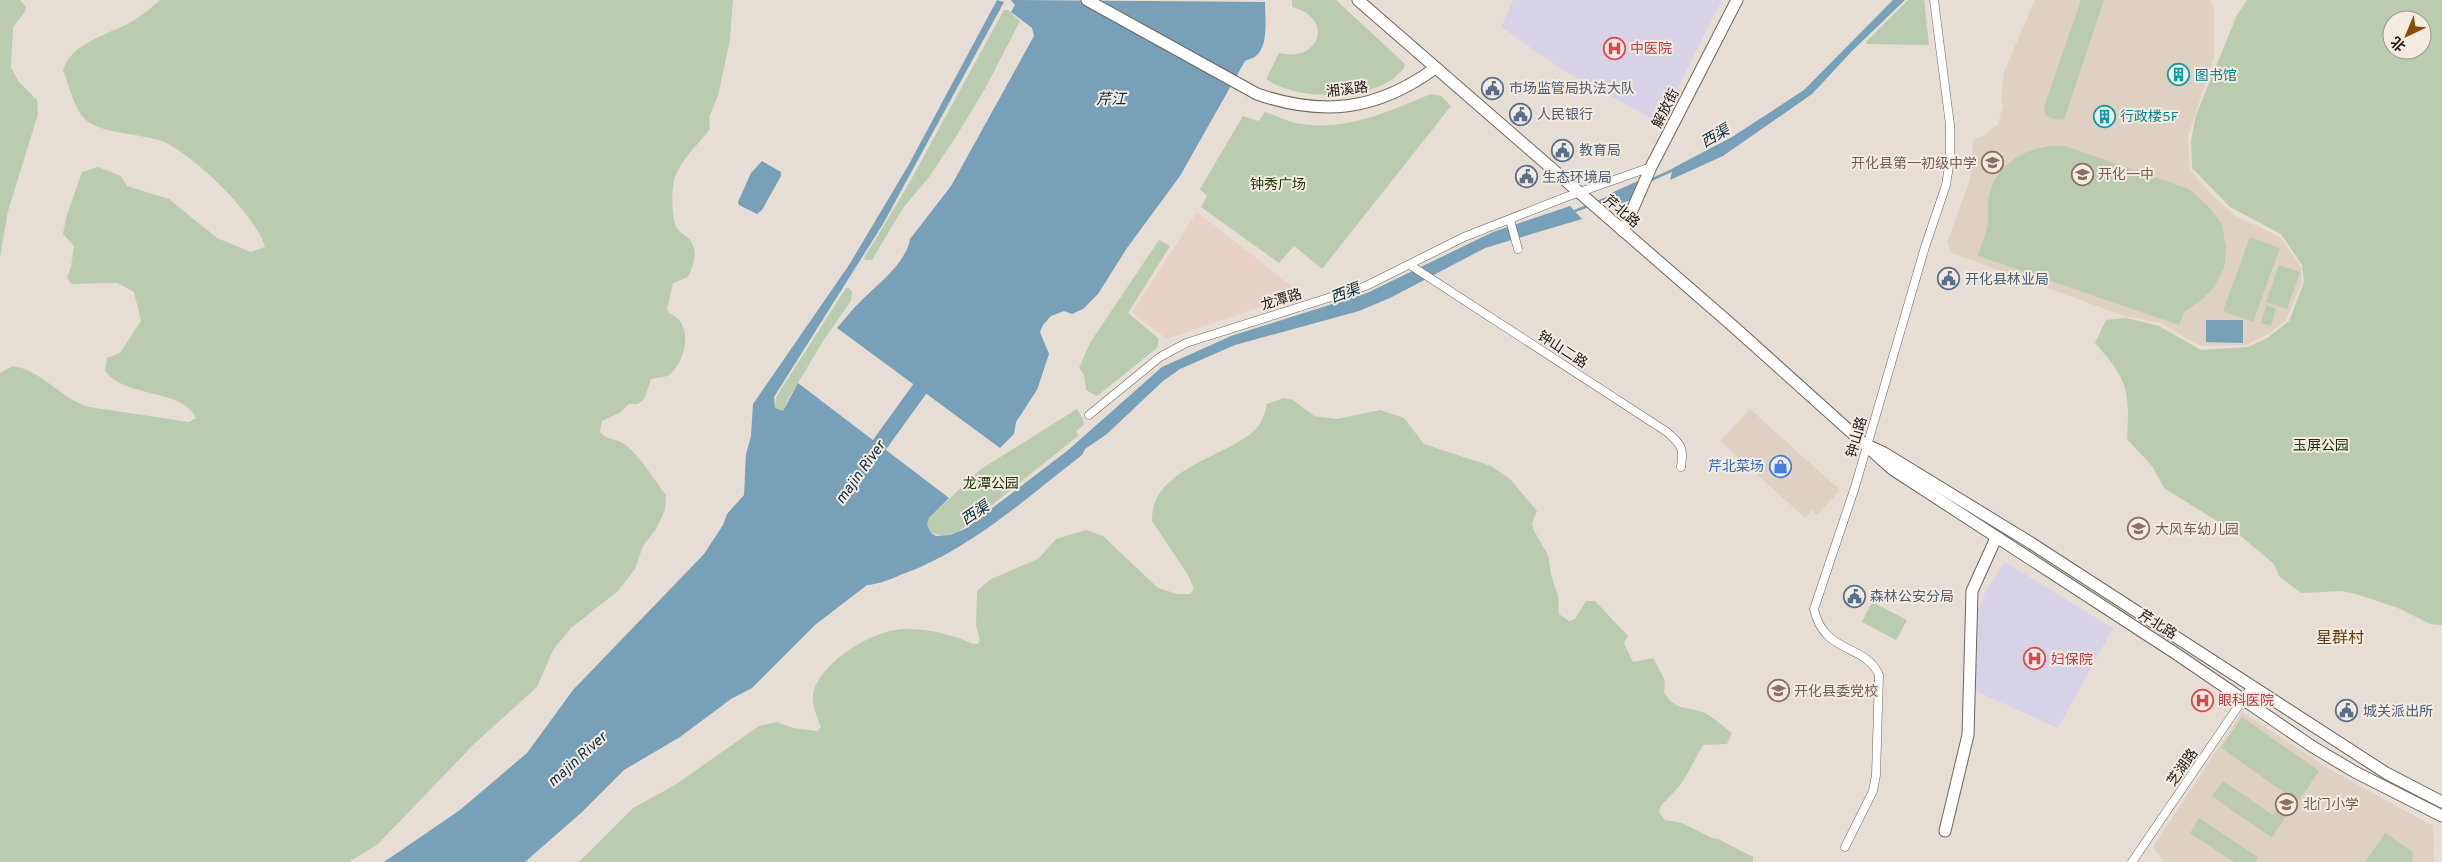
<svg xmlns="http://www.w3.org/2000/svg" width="2442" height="862" viewBox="0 0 2442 862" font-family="Overpass,'Noto Sans SC',sans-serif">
	<rect width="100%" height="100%" fill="#e6ded4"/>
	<g fill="#ded1c2">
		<path d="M2035 0H2210L2214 8V58L2188 136 2190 170 2211 194 2236 216 2280 237 2301 267 2302 282 2286 320 2270 333 2246 345 2200 346 2161 323 2124 316 1952 253 1947 243 1970 179 1973 140 1984 135 1998 124 2003 105 2001 102 2004 72Z"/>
		<path d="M1750 409 1840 490 1817 515 1812 510 1805 518 1720 441Z"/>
		<path d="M2242 712 2331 770 2433 826 2434 862H2164L2153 847Z"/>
	</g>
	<path fill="#e7d0c5" d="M1197 212 1294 288 1286 298 1167 339 1132 312Z"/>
	<g fill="#d8d2e7">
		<path d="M1513 0H1722L1660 123 1561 69 1501 27Z"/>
		<path d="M2005 562 2113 628 2058 728 1973 690 1976 614 1987 589Z"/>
	</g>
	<g fill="#bacbb0" fill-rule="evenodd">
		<path d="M0 0H20L26 7 24 13 13 27 11 67 18 81 37 100 38 114 8 211 0 257Z"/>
		<path d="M160 0H733L730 39 718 96 709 117 710 129C698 145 679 161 674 181 671 192 672 216 676 227 679 233 686 235 690 240 699 251 693 267 688 277L673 283 667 309 669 313C694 322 687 361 669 375 664 378 657 377 651 379L644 399 638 404H629L621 412 602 421 600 432C606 440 616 438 624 444 639 454 655 481 666 495L665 510 656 529 643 546 635 569 618 591 571 628 553 650 537 687 475 743 378 844 349 862H0V373L13 366C43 371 61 399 89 407L189 422 196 418C182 388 127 399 105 371L107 358 120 353 141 321 134 292 117 283 71 284 67 277 71 267 74 246 63 234 66 218 82 172 98 167 121 176 127 186 169 199 217 238 251 252 265 247C256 215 195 156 164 142 143 133 97 135 82 116 74 106 68 83 63 70 72 40 115 34 139 17 146 12 153 6 160 0Z"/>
		<path d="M1292 0H1336L1405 64 1404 68C1399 73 1393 80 1386 83 1357 100 1293 99 1266 79L1279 53C1320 63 1335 18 1292 7Z"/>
		<path d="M1908 0H1924L1929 45 1867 44 1866 42Z"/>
		<path d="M2081 0H2104L2064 120 2053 119 2045 115 2044 107Z"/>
		<path d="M2247 0H2442V625L2430 624 2398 608 2356 594 2342 591 2301 593 2279 576 2274 564 2238 534 2164 488 2152 466 2127 439C2130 390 2128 380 2095 343L2106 320 2127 318 2159 326 2201 350 2248 347 2267 338 2289 321 2304 282 2302 265 2281 234 2230 207 2192 168 2191 141 2196 115 2237 15ZM2392 20H2422V50H2392Z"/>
		<path d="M1004 10H1008L1020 21 986 87 957 135 929 177 903 208 872 260H866L864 258 907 187Z"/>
		<path d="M1431 94 1441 96 1451 106 1322 269 1294 246 1279 263 1201 207 1207 196 1200 189 1243 116 1259 121 1265 112C1277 116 1290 123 1302 124 1347 131 1390 111 1431 94Z"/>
		<path d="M2050 146H2065L2189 189 2208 206 2222 224 2226 248 2224 268 2213 289 2199 302 2185 311 2179 325 1978 256C1981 245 1987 233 1988 223 1989 216 1987 210 1988 203 1991 169 2019 150 2050 146Z"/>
		<path d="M2250 237 2280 248 2253 322 2223 311Z"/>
		<path d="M1159 240 1170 246 1128 313 1159 339 1157 348 1097 396 1086 390 1084 374 1079 368 1090 343Z"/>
		<path d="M2279 265 2300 272 2287 309 2266 302Z"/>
		<path d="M846 288H849L852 292 851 301 825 338 787 401 783 411 775 408 776 397Z"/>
		<path d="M2266 305 2276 309 2271 326 2261 323Z"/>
		<path d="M1284 398 1293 400 1314 416 1337 419 1380 410 1404 418 1424 444 1491 466 1510 479 1537 511 1532 523 1533 529 1548 555 1551 574 1558 596 1559 614 1569 621 1575 619 1586 601H1595L1628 636 1624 643 1633 662 1653 658 1665 681 1664 693C1677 711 1684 706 1702 712 1712 715 1723 727 1732 733L1727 744 1703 745 1682 783 1660 807 1659 812 1665 820 1682 823 1712 838 1718 839 1753 857V862H579L633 808 675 785 759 726 776 722 793 728 817 731 821 727C817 718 810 700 814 690 824 660 872 631 902 629 926 628 951 634 973 644H978L980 640 976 625 977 591 991 579 1038 559 1056 539 1086 530 1103 536 1158 588 1177 594H1190L1194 589 1188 575 1152 521C1151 469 1223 458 1254 431 1262 424 1265 413 1267 404Z"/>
		<path d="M1077 409 1083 419 1084 425 1076 431 1078 436 958 532 944 536 931 533 927 524 929 518 981 469Z"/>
		<path d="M1872 602 1907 620 1896 640 1862 622Z"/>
		<path d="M2242 717 2319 771 2298 802 2221 748Z"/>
		<path d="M2223 781 2273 815 2279 807 2288 813 2272 838 2212 796Z"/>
		<path d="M2199 818 2258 857 2255 862H2234L2190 833Z"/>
		<path d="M2385 833 2413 852 2412 862H2365Z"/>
	</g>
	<g fill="#78a0b8">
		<path d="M997 0 1004 2 883 224 774 397 775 408 783 411 798 383 949 498 929 518 927 524 931 533 936 536 950 535 965 529 1067 451 1162 367 1231 336 1367 293 1493 232 1570 206 1582 219 1485 248 1390 298 1359 311 1235 345 1180 369 1163 381 1107 434 1085 449 1082 455C1025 499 971 549 903 574 891 579 880 584 867 585L815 625 752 688 731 699 680 737 624 770 582 812 525 862H384L460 810 527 753 573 690 704 554 723 525 727 514 744 495 746 454 751 436 753 404 849 265 908 166Z"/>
		<path d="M1011 0 1265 2C1265 16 1269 46 1256 56 1254 58 1249 59 1245 61L1180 176 1127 248 1098 294 1083 309 1072 314 1064 311 1051 316 1043 325 1040 332 1049 354 1037 390 1016 422 1014 434 1000 448 837 328C845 319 853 308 863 299 880 282 906 263 910 239L951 186 1034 36 1032 28 1011 12 1015 5Z"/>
		<path d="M1893 0H1905L1852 51 1812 94 1723 156 1670 180 1673 168 1732 137 1804 90Z"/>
		<path d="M762 161 781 172V176L762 210 757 214 739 205 738 202 751 173Z"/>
		<path d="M1638 181 1633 199 1620 204 1609 194Z"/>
		<path d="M2206 320H2243V343L2206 342Z"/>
	</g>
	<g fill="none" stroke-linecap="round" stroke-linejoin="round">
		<g stroke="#78a0b8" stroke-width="2.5">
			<path d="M1651 180 1675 169"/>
			<path d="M1597 202 1613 196"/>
			<path d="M1572 212 1588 206"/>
		</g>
		<path stroke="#78a0b8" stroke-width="16" d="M867 462 932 372"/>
		<defs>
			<g id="street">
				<path d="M1510 220 1518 249"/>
				<path d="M1410 265 1667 432C1682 445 1684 448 1681 467"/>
				<path d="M1089 415 1160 357 1186 343 1366 286 1464 237 1566 197 1651 167"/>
				<path d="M1845 847 1873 791 1876 775 1879 675C1865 643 1824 655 1814 609L1855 487 1925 247 1946 185 1950 160V125L1934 0"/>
				<path d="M2132 862 2252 686"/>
			</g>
			<g id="secondary">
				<path d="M1087 0 1257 94C1324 117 1377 110 1434 69"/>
				<path d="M1358 0 1734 327 1892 469 2175 653 2313 747 2355 772 2442 816"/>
				<path d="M1623 231 1651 167 1737 0"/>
				<path d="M1871 447 1884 453 2031 543 2386 773 2442 802"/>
				<path d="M1945 831 1968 735 1972 591 1996 538"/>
			</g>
		</defs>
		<use href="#street" stroke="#6d665e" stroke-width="9"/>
		<use href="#secondary" stroke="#6d665e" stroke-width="13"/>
		<use href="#street" stroke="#fff" stroke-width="8"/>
		<use href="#secondary" stroke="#fff" stroke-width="11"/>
	</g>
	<defs>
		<symbol id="hospital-ring" viewBox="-11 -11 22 22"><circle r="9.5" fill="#f3ebe2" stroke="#e0444e" stroke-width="1.5"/><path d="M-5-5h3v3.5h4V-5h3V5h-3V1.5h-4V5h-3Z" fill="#e0444e"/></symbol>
		<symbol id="building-ring" viewBox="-11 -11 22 22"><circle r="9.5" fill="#f3ebe2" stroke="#0f9aa8" stroke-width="1.5"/><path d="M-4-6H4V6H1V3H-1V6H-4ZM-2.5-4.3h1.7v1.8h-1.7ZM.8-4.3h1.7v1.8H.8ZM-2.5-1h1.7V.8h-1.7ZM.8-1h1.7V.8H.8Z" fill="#0f9aa8"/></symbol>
		<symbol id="civic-ring" viewBox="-11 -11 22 22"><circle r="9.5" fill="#f3ebe2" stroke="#5c6f8a" stroke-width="1.5"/><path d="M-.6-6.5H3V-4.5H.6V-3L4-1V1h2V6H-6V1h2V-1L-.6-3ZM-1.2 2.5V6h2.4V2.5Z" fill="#5c6f8a"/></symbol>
		<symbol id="school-ring" viewBox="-11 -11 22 22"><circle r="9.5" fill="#f3ebe2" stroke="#8d6e63" stroke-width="1.5"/><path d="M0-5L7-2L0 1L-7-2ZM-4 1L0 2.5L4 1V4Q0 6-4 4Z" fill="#8d6e63"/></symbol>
		<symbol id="shop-ring" viewBox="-11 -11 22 22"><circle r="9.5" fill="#f3ebe2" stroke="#3f7fe0" stroke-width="1.5"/><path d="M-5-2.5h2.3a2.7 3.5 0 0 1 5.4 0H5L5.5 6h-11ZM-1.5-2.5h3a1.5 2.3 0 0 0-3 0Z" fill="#3f7fe0"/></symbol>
	</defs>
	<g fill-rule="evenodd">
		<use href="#hospital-ring" x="1602" y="36" width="25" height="25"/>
		<use href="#building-ring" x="2166" y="62" width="25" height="25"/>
		<use href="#civic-ring" x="1480" y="76" width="25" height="25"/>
		<use href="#civic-ring" x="1508" y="102" width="25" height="25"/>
		<use href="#building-ring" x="2092" y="104" width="25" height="25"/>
		<use href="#civic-ring" x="1550" y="138" width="25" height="25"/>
		<use href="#school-ring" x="1980" y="150" width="25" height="25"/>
		<use href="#school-ring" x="2070" y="162" width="25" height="25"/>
		<use href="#civic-ring" x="1514" y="164" width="25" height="25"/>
		<use href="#civic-ring" x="1936" y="266" width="25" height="25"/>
		<use href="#shop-ring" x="1768" y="454" width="25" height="25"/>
		<use href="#school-ring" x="2126" y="516" width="25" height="25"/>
		<use href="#civic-ring" x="1842" y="584" width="25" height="25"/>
		<use href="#hospital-ring" x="2022" y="646" width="25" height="25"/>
		<use href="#school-ring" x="1766" y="678" width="25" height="25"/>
		<use href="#hospital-ring" x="2190" y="688" width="25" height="25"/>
		<use href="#civic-ring" x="2334" y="698" width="25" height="25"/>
		<use href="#school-ring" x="2274" y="792" width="25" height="25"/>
	</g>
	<g text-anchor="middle" stroke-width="4" stroke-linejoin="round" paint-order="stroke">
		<g font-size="14" fill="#be3a42" stroke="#f3ebe2" text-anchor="start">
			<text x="1630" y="53">中医院</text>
			<text x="2051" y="664">妇保院</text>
			<text x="2218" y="705">眼科医院</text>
		</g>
		<g font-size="14" fill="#0d838f" stroke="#f3ebe2" text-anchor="start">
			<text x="2195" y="80">图书馆</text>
			<text x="2120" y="121">行政楼5F</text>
		</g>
		<g font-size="14" fill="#4e5e75" stroke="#f3ebe2" text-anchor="start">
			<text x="1509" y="93">市场监管局执法大队</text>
			<text x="1537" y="119">人民银行</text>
			<text x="1579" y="155">教育局</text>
			<text x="1542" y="182">生态环境局</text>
			<text x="1965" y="284">开化县林业局</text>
			<text x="1870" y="601">森林公安分局</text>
			<text x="2363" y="716">城关派出所</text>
		</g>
		<g font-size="14" fill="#1b1915" stroke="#f3ebe2">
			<text transform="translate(1347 89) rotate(-7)" y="5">湘溪路</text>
			<text transform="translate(1665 108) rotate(-63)" y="5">解放街</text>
			<text transform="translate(1622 211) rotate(40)" y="5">芹北路</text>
			<text transform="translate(1281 299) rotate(-17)" y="5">龙潭路</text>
			<text transform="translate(1563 349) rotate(33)" y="5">钟山二路</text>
			<text transform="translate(1856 437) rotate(-74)" y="5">钟山路</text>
			<text transform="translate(2158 624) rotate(32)" y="5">芹北路</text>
			<text transform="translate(2182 767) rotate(-55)" y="5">芝湖路</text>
		</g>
		<g font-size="14" fill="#785e54" stroke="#f3ebe2" text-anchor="start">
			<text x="1977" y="168" text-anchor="end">开化县第一初级中学</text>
			<text x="2098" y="179">开化一中</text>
			<text x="2155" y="534">大风车幼儿园</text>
			<text x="1794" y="696">开化县委党校</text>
			<text x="2303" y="809">北门小学</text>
		</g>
		<g font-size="14" fill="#193500" stroke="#f3ebe2">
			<text x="1278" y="189">钟秀广场</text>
			<text x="2321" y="450">玉屏公园</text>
			<text x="991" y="488">龙潭公园</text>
		</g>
		<g font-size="14" fill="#366cbe" stroke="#f3ebe2" text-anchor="end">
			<text x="1764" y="471">芹北菜场</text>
		</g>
		<g font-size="15" font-style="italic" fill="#082d3f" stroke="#f3ebe2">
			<text x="1111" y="104">芹江</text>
			<text transform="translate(1715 136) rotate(-30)" y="5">西渠</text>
			<text transform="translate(1345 293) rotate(-21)" y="5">西渠</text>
			<text transform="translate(860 472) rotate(-54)" y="5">majin River</text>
			<text transform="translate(975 513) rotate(-34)" y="5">西渠</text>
			<text transform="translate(577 759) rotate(-42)" y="5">majin River</text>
		</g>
		<g font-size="16" fill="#643d0e" stroke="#f3ebe2">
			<text x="2340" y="643">星群村</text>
		</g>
	</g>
	<g transform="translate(2407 35) rotate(224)"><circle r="24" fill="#f3ebe2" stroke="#9d9790"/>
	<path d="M0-4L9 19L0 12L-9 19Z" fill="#875000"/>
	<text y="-8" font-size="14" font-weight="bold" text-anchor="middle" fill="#1b1915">北</text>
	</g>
</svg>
